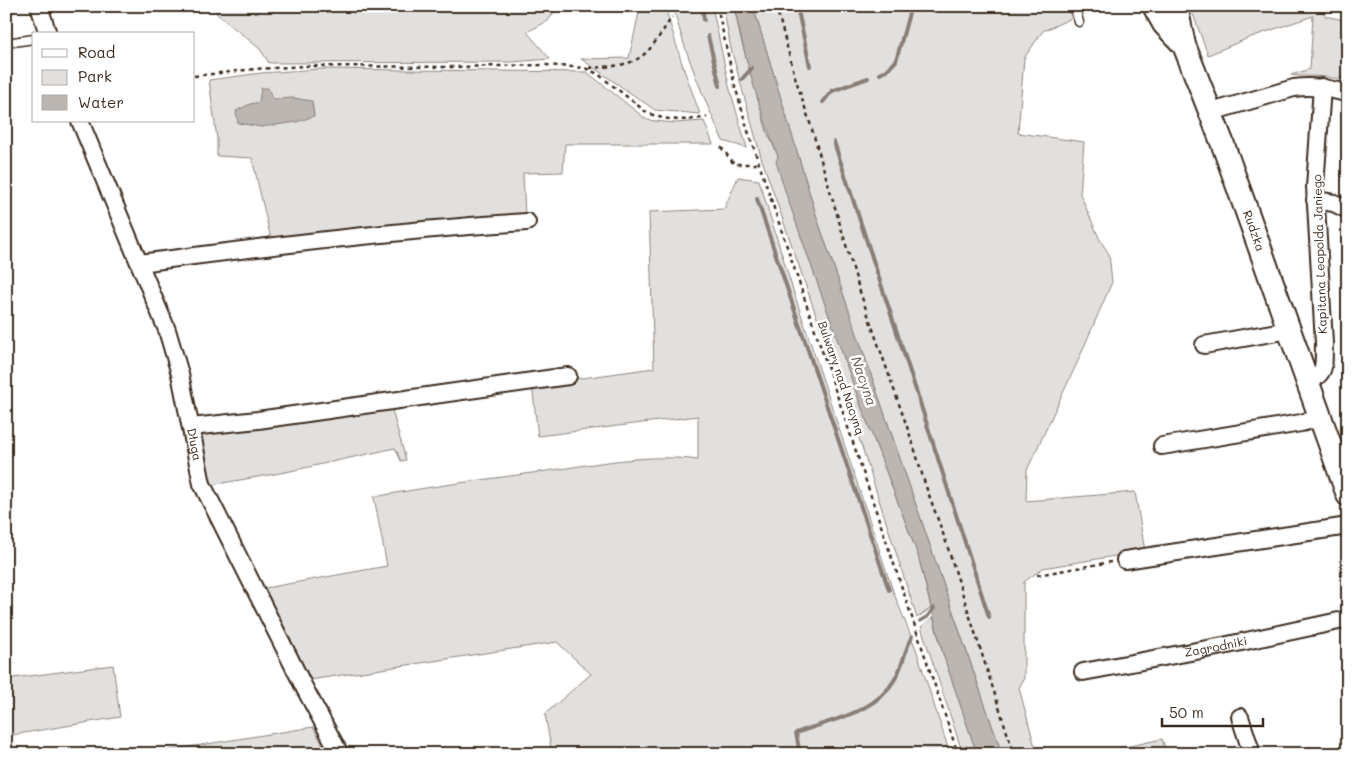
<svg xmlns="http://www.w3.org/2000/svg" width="1354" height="760" viewBox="0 0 1354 760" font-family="Mali,sans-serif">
	<rect width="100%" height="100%" fill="#fff"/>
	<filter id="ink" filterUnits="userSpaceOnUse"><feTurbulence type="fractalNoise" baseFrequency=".02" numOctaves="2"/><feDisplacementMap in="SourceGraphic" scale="10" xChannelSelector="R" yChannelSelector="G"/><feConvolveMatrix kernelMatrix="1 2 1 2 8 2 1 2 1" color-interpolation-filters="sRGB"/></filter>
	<g filter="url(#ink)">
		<g fill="#e2e0de" stroke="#8e857e">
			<path d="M215 6H558L548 21 527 32 550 59 512 62 269 63 260 49 217 14Z"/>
			<path d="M673 6H712L729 86 747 148 723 141C703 96 685 54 673 6Z"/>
			<path d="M723 6H734L740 36 759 103 767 132 778 156 795 219 861 406 918 555 931 608 917 618 862 447 761 157 731 49Z"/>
			<path d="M753 6H1061L1063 11 1069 12 1072 18 1043 31 1024 58 1018 133 1084 142 1080 194 1100 240 1109 254 1112 282 1077 363 1027 470 1026 501 1135 492 1145 551 1043 568 1024 582V678L1019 688 1037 754H1002L818 221Z"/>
			<path d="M1190 6H1324L1325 16 1348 21V80L1341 78 1338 79C1322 75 1307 77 1291 75L1310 69 1313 16 1251 37 1208 55Z"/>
			<path d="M665 7 683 67 700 114 655 110 581 59 629 58 640 8Z"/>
			<path d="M319 69 587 72 647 120 674 123 704 121 713 144H565L563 172 523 173 525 217 271 239 252 158 217 156V139L209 80 261 73Z"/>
			<path d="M738 177 759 180 792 287 893 591 916 649 950 754H552L545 714 591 674 557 642 310 680 260 589 387 566 374 497C431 486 489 479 547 471 595 464 650 453 698 460V416L538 436 532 385 654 368 649 212 724 209Z"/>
			<path d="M390 403 406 460 401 461 395 448 286 472 211 485 199 435 206 431Z"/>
			<path d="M933 617 943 654 977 754H963L921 627Z"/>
			<path d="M113 665 120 717 6 736V679Z"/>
			<path d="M313 727 328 754H145Z"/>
			<path d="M1162 739 1167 754H1093Z"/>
		</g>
		<g fill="#bcb6b3" stroke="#887e77">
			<path d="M734 6H753L818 221 1002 754H977L943 654 918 555 861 406 787 197 776 162 778 156C758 108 745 57 734 6Z"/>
			<path d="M261 88H268L273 99 293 98 312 101 314 116 297 122 261 127 238 123 236 111 250 104 259 102Z"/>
		</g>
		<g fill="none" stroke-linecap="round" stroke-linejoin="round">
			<g stroke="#887e77" stroke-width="4">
				<path d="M702 6 704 20"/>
				<path d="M797 6 810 66"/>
				<path d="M708 36 720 86"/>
				<path d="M880 74 887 70 896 61 911 6"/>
				<path d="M742 79 752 68"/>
				<path d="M823 102 832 91 868 78"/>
				<path d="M834 142 913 381 989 617"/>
				<path d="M757 199 889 590"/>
				<path d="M920 621 927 617 934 608"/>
				<path d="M800 754 796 733C830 720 875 714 895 679 903 665 905 650 912 636"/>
			</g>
			<defs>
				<g id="service">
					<path d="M1074 6 1079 22"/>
					<path d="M6 43 34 39"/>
				</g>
				<g id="minor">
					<path d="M39 6 48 34"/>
					<path d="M1211 112 1294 88C1313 85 1330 88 1348 94"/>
					<path id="s1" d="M80 121 167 330 180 374 202 484 305 689 340 754"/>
					<path d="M1315 200 1334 203 1348 210"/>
					<path d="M140 263C269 246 398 230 527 222"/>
					<path d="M1204 345 1289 330"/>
					<path d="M1308 382C1328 373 1323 363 1324 343L1315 187 1322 87"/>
					<path d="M191 427 258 420 568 376"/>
					<path d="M1162 446 1301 423 1320 418"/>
					<path d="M1125 560 1348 526"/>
					<path id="s2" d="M1083 672 1223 646 1348 619"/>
					<path d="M1240 717 1252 754"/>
				</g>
				<g id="secondary">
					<path d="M1154 6 1164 24 1183 44"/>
					<path id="s3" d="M1174 6 1178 16 1184 45 1222 142 1348 495"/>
				</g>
			</defs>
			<use href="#service" stroke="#3b2a1e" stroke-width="11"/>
			<use href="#minor" stroke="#3b2a1e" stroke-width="20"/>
			<use href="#secondary" stroke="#3b2a1e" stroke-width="26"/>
			<g stroke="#3b2a1e" stroke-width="2.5" stroke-dasharray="4 4" stroke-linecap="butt">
				<path d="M717 6 735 86 748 131 958 754"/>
				<path d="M776 6 796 80 811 126 859 289 914 447 925 484 945 539 1014 754"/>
				<path d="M589 68C642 65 644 60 672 17"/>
				<path d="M194 76 255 69 307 66 453 67 546 65 585 68 598 74 645 111C663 122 687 121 707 117"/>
				<path d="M721 147 734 164H759"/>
				<path d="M1037 575 1111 562"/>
			</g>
			<use href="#service" stroke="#fff" stroke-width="8"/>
			<use href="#minor" stroke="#fff" stroke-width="16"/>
			<use href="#secondary" stroke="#fff" stroke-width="22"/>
		</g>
	</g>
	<g text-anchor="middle" stroke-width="5" stroke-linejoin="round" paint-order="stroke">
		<g font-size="12" fill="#3b2a1e" stroke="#fff">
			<text dy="4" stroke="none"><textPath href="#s3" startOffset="239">Rudzka</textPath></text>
			<text transform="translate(1320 254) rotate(-92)" y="4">Kapitana Leopolda Janiego</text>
			<text transform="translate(841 378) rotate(71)" y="4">Bulwary nad Nacyną</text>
			<text dy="4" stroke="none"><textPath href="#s1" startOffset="344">Długa</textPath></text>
			<text dy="4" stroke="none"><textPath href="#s2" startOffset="135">Zagrodniki</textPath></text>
		</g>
		<g font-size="14" font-style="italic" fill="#685b52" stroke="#fff">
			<text transform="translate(864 381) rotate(71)" y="5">Nacyna</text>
		</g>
	</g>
	<rect width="1354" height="760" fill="none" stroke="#fff" stroke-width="25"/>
	<rect x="12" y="12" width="1329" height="735" fill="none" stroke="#3b2a1e" stroke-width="2" filter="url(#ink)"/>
	<rect x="32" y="32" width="162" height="90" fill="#ffffff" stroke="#b1aaa5"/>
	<rect x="42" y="49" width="25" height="8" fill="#ffffff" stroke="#b1aaa5"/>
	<text x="78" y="58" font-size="15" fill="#3b2a1e">Road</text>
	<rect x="42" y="70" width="25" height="15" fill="#e2e0de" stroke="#b1aaa5"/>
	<text x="78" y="82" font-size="15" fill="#3b2a1e">Park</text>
	<rect x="42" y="95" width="25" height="15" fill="#bcb6b3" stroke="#b1aaa5"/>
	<text x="78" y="108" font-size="15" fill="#3b2a1e">Water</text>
	<path d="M1162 718v8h101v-8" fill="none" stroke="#3b2a1e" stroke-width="2.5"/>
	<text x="1169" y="718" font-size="15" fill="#3b2a1e" stroke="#ffffff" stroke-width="4" paint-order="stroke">50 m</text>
</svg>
